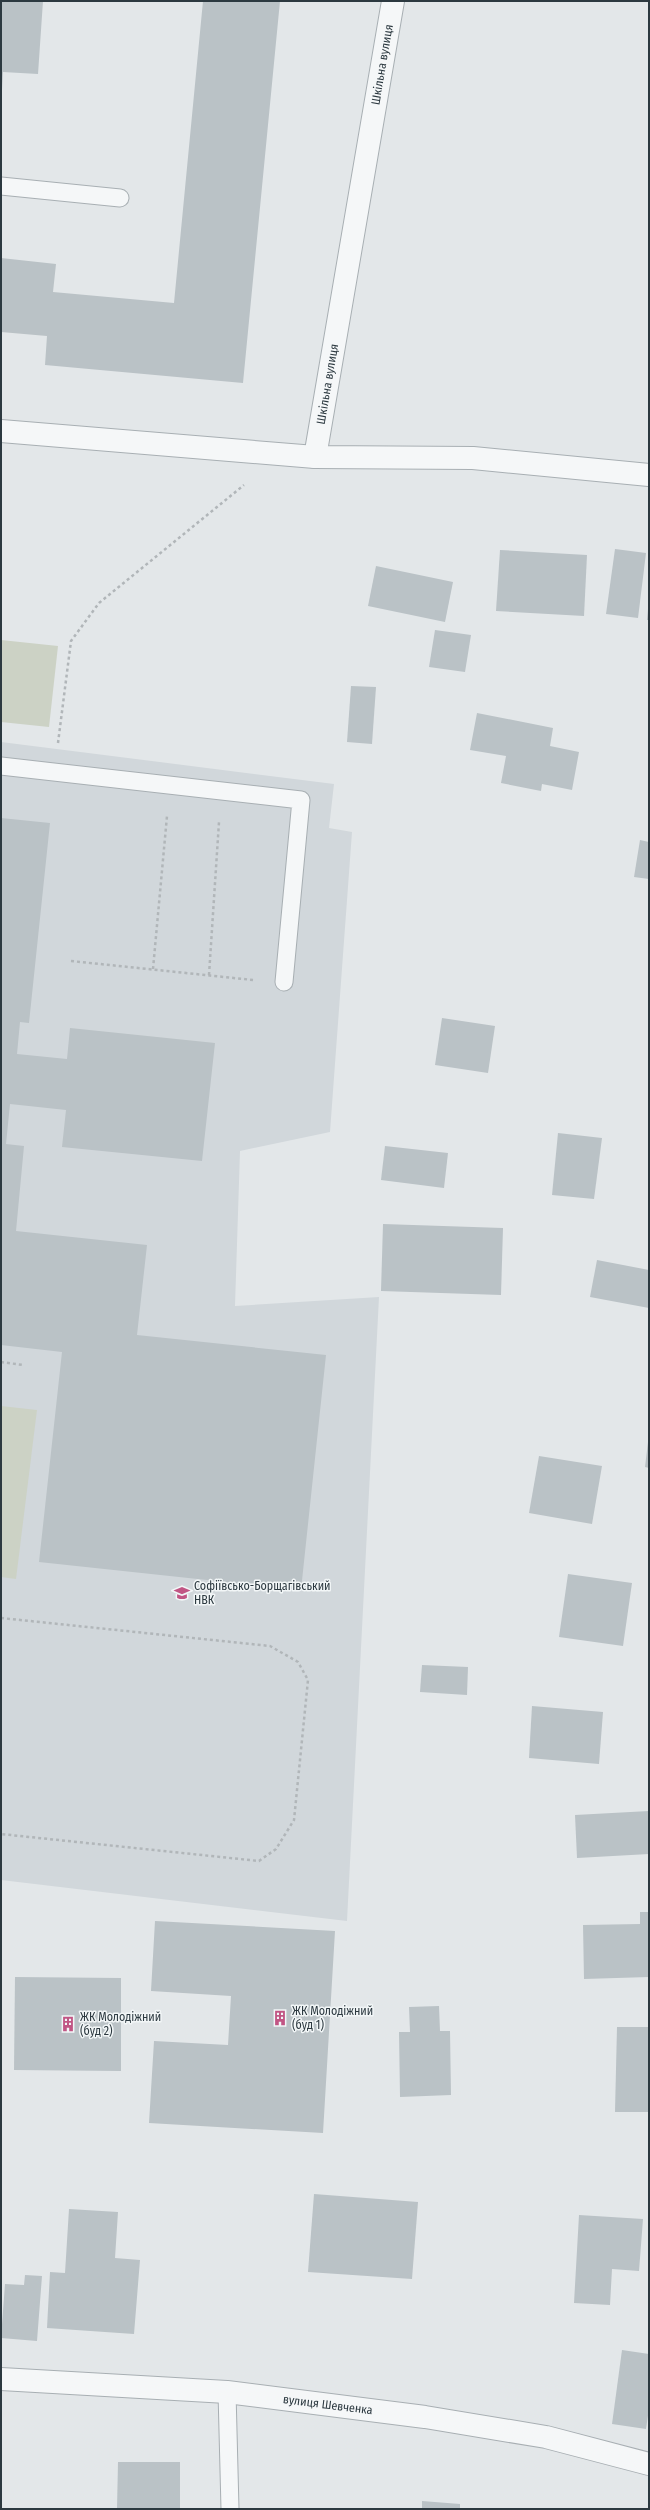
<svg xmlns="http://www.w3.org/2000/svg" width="650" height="2510" viewBox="0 0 650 2510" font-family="'Fira Sans Condensed',sans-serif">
	<rect width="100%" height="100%" fill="#e3e7e9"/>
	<path fill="#d1d7db" d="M1 742 334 784 329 828 352 832 330 1132 240 1151 235 1306 379 1297 347 1921 1 1880Z"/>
	<g fill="#ccd2c5">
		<path d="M1 640 58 646 49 727 1 722Z"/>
		<path d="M1 1406 37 1410 16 1579 1 1577Z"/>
	</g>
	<g fill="#bac2c6">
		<path d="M1 1H43L38 74 3 72 2 90Z"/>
		<path d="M203 1H280L243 383 45 365 47 336 1 332V258L56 264 53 292 174 303Z"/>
		<path d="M615 549 646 553 638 618 606 614Z"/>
		<path d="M500 550 587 555 584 616 496 611Z"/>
		<path d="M376 566 453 582 445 622 368 606Z"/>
		<path d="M648 609H649V620H647Z"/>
		<path d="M435 630 471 635 465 672 429 667Z"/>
		<path d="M351 686 376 687 372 744 347 742Z"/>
		<path d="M477 713 553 728 550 746 579 752 572 790 542 784 541 791 501 783 506 756 470 750Z"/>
		<path d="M1 818 50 823 29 1023 20 1022 17 1054 67 1059 70 1028 215 1043 202 1161 62 1147 66 1110 10 1104 6 1144 24 1146 16 1231 147 1245 137 1335 326 1355 301 1590 39 1562 62 1352 1 1345Z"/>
		<path d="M640 840 649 842V879L634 877Z"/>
		<path d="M442 1018 495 1026 488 1073 435 1065Z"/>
		<path d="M558 1133 602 1138 594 1199 552 1195Z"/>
		<path d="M385 1146 448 1153 444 1188 381 1180Z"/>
		<path d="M383 1224 503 1228 501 1295 381 1291Z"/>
		<path d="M597 1260 649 1270V1308L590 1297Z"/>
		<path d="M648 1442H649V1468L645 1467Z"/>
		<path d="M539 1456 602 1466 592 1524 529 1513Z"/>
		<path d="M568 1574 632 1583 623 1646 559 1637Z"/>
		<path d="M422 1665 468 1667 467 1695 420 1692Z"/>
		<path d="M532 1706 603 1712 599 1764 529 1758Z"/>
		<path d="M649 1811V1854L577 1858 575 1815Z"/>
		<path d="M640 1912H649V1977L584 1979 583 1925 640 1924Z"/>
		<path d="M155 1921 335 1931 323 2133 149 2123 154 2041 228 2045 231 1996 151 1991Z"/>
		<path d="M15 1977 121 1978V2071L14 2070Z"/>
		<path d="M439 2006 440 2031H450L451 2095 400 2097 399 2032H410L409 2007Z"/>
		<path d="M617 2027H649V2112H615Z"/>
		<path d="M314 2194 418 2202 412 2279 308 2272Z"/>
		<path d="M69 2209 118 2212 115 2258 140 2260 134 2334 47 2328 50 2272 65 2273Z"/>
		<path d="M579 2215 643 2219 639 2271 612 2269 610 2305 574 2303Z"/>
		<path d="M25 2275 42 2276 37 2341 1 2338 5 2284 24 2285Z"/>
		<path d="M622 2350 649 2354V2409L646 2429 612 2424Z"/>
		<path d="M118 2462H180V2509H117Z"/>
		<path d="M422 2501 460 2504V2509H422Z"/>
	</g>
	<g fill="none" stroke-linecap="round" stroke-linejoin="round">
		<defs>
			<g id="service">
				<path d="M1 186 120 198"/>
				<path d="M1 766 301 800 284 982"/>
				<path d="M227 2392 230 2509"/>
			</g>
			<g id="minor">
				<path d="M1 431 315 457 473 458 649 475"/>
				<path id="s1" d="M315 457 393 1"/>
			</g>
			<g id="tertiary">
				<path id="s2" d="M1 2379 227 2392 425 2417 546 2437 649 2464"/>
			</g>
		</defs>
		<use href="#service" stroke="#a8afb3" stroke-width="19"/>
		<use href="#minor" stroke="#a8afb3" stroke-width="24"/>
		<use href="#tertiary" stroke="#a8afb3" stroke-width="24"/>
		<g stroke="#b1b6b9" stroke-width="2.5" stroke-dasharray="3 3" stroke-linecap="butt">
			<path d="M58 743 71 641 99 603 244 485"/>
			<path d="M71 961 253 980"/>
			<path d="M153 969 167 816"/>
			<path d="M209 975 219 822"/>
			<path d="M1 1362 23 1365"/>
			<path d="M1 1618 270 1646 298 1662 308 1680 294 1820 276 1849 259 1861 1 1834"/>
		</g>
		<use href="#service" stroke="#f5f7f8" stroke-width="17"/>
		<use href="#minor" stroke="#f5f7f8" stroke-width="22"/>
		<use href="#tertiary" stroke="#f5f7f8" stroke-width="22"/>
	</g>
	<defs>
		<symbol id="school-bare" viewBox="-9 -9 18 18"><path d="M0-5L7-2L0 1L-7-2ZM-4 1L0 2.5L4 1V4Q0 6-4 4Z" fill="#c15584" stroke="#f2f6f7" stroke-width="2.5" paint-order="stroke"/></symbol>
		<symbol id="building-bare" viewBox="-9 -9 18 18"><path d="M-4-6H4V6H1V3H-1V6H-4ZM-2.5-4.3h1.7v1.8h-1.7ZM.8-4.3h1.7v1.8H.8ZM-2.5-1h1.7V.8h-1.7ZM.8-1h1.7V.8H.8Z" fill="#c15584" stroke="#f2f6f7" stroke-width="2.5" paint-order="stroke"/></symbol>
	</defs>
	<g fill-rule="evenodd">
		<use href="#school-bare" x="171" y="1582" width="22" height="22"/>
		<use href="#building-bare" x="269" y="2007" width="22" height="22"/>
		<use href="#building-bare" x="57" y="2013" width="22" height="22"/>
	</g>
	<g text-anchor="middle" stroke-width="3" stroke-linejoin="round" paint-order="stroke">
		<g font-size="12" fill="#2c3940" stroke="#f2f6f7">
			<text dy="4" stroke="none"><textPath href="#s1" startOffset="398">Шкільна вулиця</textPath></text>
			<text dy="4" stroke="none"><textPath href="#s1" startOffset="74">Шкільна вулиця</textPath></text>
			<text dy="4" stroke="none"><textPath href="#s2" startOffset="328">вулиця Шевченка</textPath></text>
		</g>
		<g font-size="12" fill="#2c3940" stroke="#f2f6f7" text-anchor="start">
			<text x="194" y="1590">Софіївсько-Борщагівський<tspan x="194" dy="14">НВК</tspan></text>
			<text x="292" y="2015">ЖК Молодіжний<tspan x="292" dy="14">(буд 1)</tspan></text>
			<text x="80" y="2021">ЖК Молодіжний<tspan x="80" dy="14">(буд 2)</tspan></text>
		</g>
	</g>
	<rect width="650" height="2510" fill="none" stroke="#2c3940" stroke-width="4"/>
</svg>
